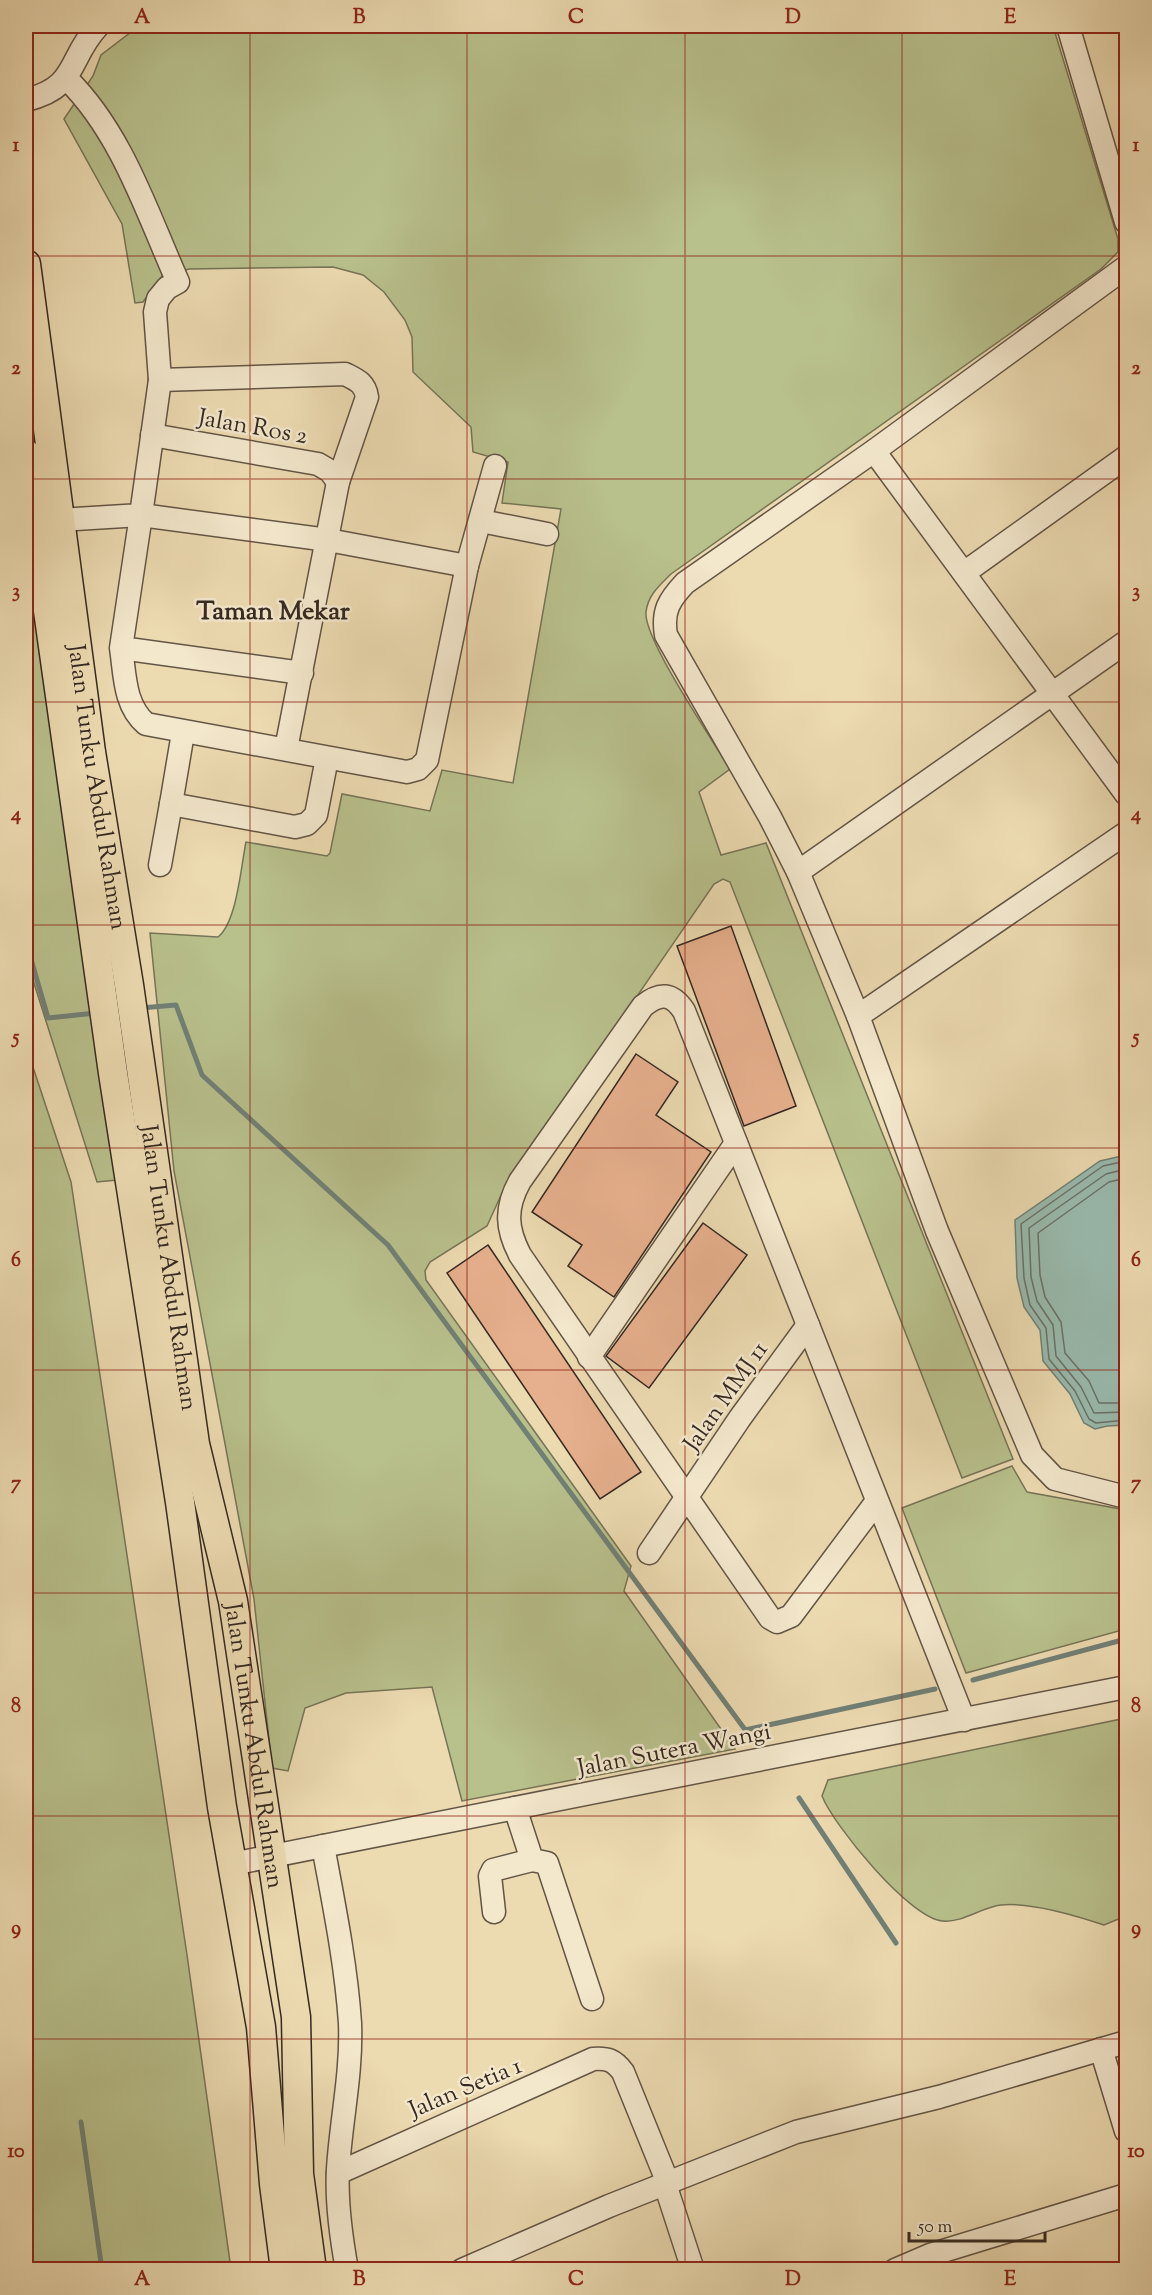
<svg xmlns="http://www.w3.org/2000/svg" width="1152" height="2295" viewBox="0 0 1152 2295" font-family="'Sorts Mill Goudy',serif">
	<rect width="100%" height="100%" fill="#ecdab1"/>
	<filter id="stains"><feTurbulence type="fractalNoise" baseFrequency=".00333" numOctaves="4"/><feColorMatrix values="0 0 0 0 .2 0 0 0 0 .09 0 0 0 0 .02 0 0 0 .5 -.17"/></filter>
	<radialGradient id="worn" r=".72"><stop offset=".6" stop-color="#630" stop-opacity="0"/><stop offset="1" stop-color="#630" stop-opacity=".3"/></radialGradient>
	<g fill="#b8c08c" stroke="#767456" stroke-width="1.5">
		<path d="M139 26H1053L1118 239V252L1101 269 671 574C659 586 648 595 646 612 643 638 713 741 730 769L699 792 721 855 766 843 1013 1459 962 1478 730 882 723 879 714 884 502 1193 487 1226 430 1262 425 1271 426 1280 631 1566 624 1591 735 1749 462 1801 432 1687 346 1693 305 1708 288 1771 272 1768 254 1599 174 1171 150 933 218 937C237 922 241 866 246 842L327 856 330 853 342 794 430 811 442 770 513 783 561 509 502 503 508 462 473 452 471 427 413 372 412 337 405 320 384 292 363 275 333 267 189 269 162 276 143 302 135 303 122 224 64 119 93 76 101 55Z"/>
		<path d="M26 543 117 1180 97 1182 26 958Z"/>
		<path d="M26 1046 71 1182 187 1955 231 2269H26Z"/>
		<path d="M1012 1466 1027 1492 1126 1510V1629L966 1673 902 1508Z"/>
		<path d="M1126 1718V1916L1104 1925C1077 1916 1029 1902 1001 1905 982 1907 962 1923 943 1921 910 1919 834 1826 822 1796L828 1780Z"/>
	</g>
	<path fill="#99baae" stroke="#718076" stroke-width="1.5" d="M1126 1155V1425L1107 1426 1095 1429 1084 1423 1070 1394 1043 1361 1040 1330 1024 1307 1017 1278 1015 1220 1100 1161Z"/>
	<g fill="none" stroke-linecap="round" stroke-linejoin="round">
		<g stroke="#677268" stroke-width="1.5">
			<path d="M1126 1161 1103 1166 1021 1224 1024 1278 1030 1305 1046 1328 1049 1359 1075 1391 1089 1419 1096 1423 1126 1420"/>
			<path d="M1126 1169 1106 1174 1029 1228 1031 1277 1037 1301 1053 1325 1056 1356 1081 1387 1094 1413 1126 1412"/>
			<path d="M1126 1178 1109 1182 1038 1233 1040 1275 1045 1297 1061 1322 1065 1353 1089 1381 1099 1403H1126"/>
		</g>
		<g stroke="#718076" stroke-width="5">
			<path d="M26 942 48 1018 96 1013"/>
			<path d="M141 1008 176 1005 202 1075 388 1245 749 1735"/>
			<path d="M973 1680 1126 1639"/>
			<path d="M745 1730 935 1689"/>
			<path d="M799 1798 896 1943"/>
			<path d="M81 2122 102 2270"/>
		</g>
	</g>
	<g fill="#e6af8d" stroke="#352921" stroke-width="1.5">
		<path d="M731 926 796 1106 744 1126 677 946Z"/>
		<path d="M636 1054 678 1082 656 1115 711 1152 614 1297 568 1266 582 1245 532 1212Z"/>
		<path d="M703 1223 747 1255 649 1388 606 1356Z"/>
		<path d="M488 1245 641 1472 600 1499 447 1273Z"/>
	</g>
	<g fill="none" stroke-linecap="round" stroke-linejoin="round">
		<defs>
			<g id="minor">
				<path d="M1068 26 1126 222"/>
				<path d="M26 100C79 87 67 59 98 26"/>
				<path d="M1126 267 874 451 685 583C669 600 662 611 666 635L770 817 798 872 858 1016 937 1231 1032 1455 1055 1479 1126 1497"/>
				<path d="M160 380 345 374C357 380 365 383 367 397L338 482 286 749"/>
				<path d="M152 435 318 464 330 471 338 482"/>
				<path d="M874 451 1126 794"/>
				<path d="M59 520 141 515 160 380 155 312 158 299 167 288 178 282C147 213 122 133 67 79"/>
				<path d="M481 521 547 534"/>
				<path d="M467 566 495 466"/>
				<path d="M964 573 1126 457"/>
				<path d="M121 648 141 515 328 540 467 566 427 760 418 769 407 772 146 724C124 705 125 675 121 648L302 673"/>
				<path d="M183 733 171 804 295 827 307 824 316 815 327 758"/>
				<path d="M160 865 171 804"/>
				<path d="M798 872 1126 642"/>
				<path d="M858 1016 1126 833"/>
				<path d="M589 1357 736 1143"/>
				<path d="M877 1501 791 1616 777 1622 770 1618 520 1255C506 1228 505 1208 520 1181L643 1006C660 992 672 993 684 1011L964 1720"/>
				<path d="M649 1553 740 1418 808 1325"/>
				<path d="M515 1808 532 1860 547 1863 592 1999"/>
				<path d="M323 1846C334 1905 346 1964 350 2023 352 2073 341 2120 338 2169 336 2202 341 2237 347 2270"/>
				<path d="M232 1864 1126 1687"/>
				<path d="M494 1912 490 1876 493 1870 532 1860"/>
				<path d="M1101 2049 1126 2131"/>
				<path d="M338 2173 593 2059C608 2058 614 2060 623 2072L668 2183"/>
				<path d="M665 2184 693 2270"/>
				<path d="M462 2270 609 2206 796 2132 939 2097 1126 2042"/>
				<path d="M895 2270 930 2255 1126 2195"/>
			</g>
			<g id="major">
				<path id="s1" d="M26 264 91 752 129 985 195 1444 233 1601 296 2017 299 2174 312 2270"/>
				<path d="M26 454 113 1073 180 1502 222 1807 261 2027 274 2184 285 2270"/>
			</g>
		</defs>
		<use href="#minor" stroke="#635545" stroke-width="25"/>
		<use href="#major" stroke="#352921" stroke-width="31"/>
		<use href="#minor" stroke="#f3e7cc" stroke-width="22"/>
		<use href="#major" stroke="#ecdab1" stroke-width="28"/>
	</g>
	<path fill="none" stroke="#8f2418" stroke-width="1.5" stroke-opacity="0.55" d="M250 26V2270M467 26V2270M685 26V2270M902 26V2270M26 256H1126M26 479H1126M26 702H1126M26 925H1126M26 1148H1126M26 1370H1126M26 1593H1126M26 1816H1126M26 2039H1126"/>
	<g text-anchor="middle" stroke-width="5" stroke-linejoin="round" paint-order="stroke">
		<g font-size="24" fill="#352921" stroke="#f3e7cc">
			<text transform="translate(253 426) rotate(10)" y="8">Jalan Ros 2</text>
			<text dy="8" stroke="none"><textPath href="#s1" startOffset="528">Jalan Tunku Abdul Rahman</textPath></text>
			<text dy="8" stroke="none"><textPath href="#s1" startOffset="1014">Jalan Tunku Abdul Rahman</textPath></text>
			<text transform="translate(725 1396) rotate(-55)" y="8">Jalan MMJ 11</text>
			<text dy="8" stroke="none"><textPath href="#s1" startOffset="1500">Jalan Tunku Abdul Rahman</textPath></text>
			<text transform="translate(674 1749) rotate(-11)" y="8">Jalan Sutera Wangi</text>
			<text transform="translate(465 2087) rotate(-23)" y="8">Jalan Setia 1</text>
		</g>
		<g font-size="26" font-weight="bold" fill="#352921" stroke="#f3e7cc">
			<text x="273" y="619">Taman Mekar</text>
		</g>
	</g>
	<rect width="1152" height="2295" fill="none" stroke="#ecdab1" stroke-width="66"/>
	<path d="M909 2232v9h136v-9" fill="none" stroke="#352921" stroke-width="3"/>
	<text x="918" y="2232" font-size="18" fill="#352921" stroke="#f3e7cc" stroke-width="4.5" paint-order="stroke">50 m</text>
	<rect x="33" y="33" width="1086" height="2229" fill="none" stroke="#8f2418" stroke-width="2"/>
	<g font-size="20" text-anchor="middle" font-weight="bold" fill="#8f2418">
		<text x="142" y="23">A</text>
		<text x="359" y="23">B</text>
		<text x="576" y="23">C</text>
		<text x="793" y="23">D</text>
		<text x="1010" y="23">E</text>
		<text x="16" y="151">1</text>
		<text x="1136" y="151">1</text>
		<text x="16" y="374">2</text>
		<text x="1136" y="374">2</text>
		<text x="16" y="597">3</text>
		<text x="1136" y="597">3</text>
		<text x="16" y="820">4</text>
		<text x="1136" y="820">4</text>
		<text x="16" y="1043">5</text>
		<text x="1136" y="1043">5</text>
		<text x="16" y="1266">6</text>
		<text x="1136" y="1266">6</text>
		<text x="16" y="1489">7</text>
		<text x="1136" y="1489">7</text>
		<text x="16" y="1712">8</text>
		<text x="1136" y="1712">8</text>
		<text x="16" y="1934">9</text>
		<text x="1136" y="1934">9</text>
		<text x="16" y="2157">10</text>
		<text x="1136" y="2157">10</text>
		<text x="142" y="2285">A</text>
		<text x="359" y="2285">B</text>
		<text x="576" y="2285">C</text>
		<text x="793" y="2285">D</text>
		<text x="1010" y="2285">E</text>
	</g>
	<rect width="100%" height="100%" filter="url(#stains)"/>
	<rect width="100%" height="100%" fill="url(#worn)"/>
</svg>
